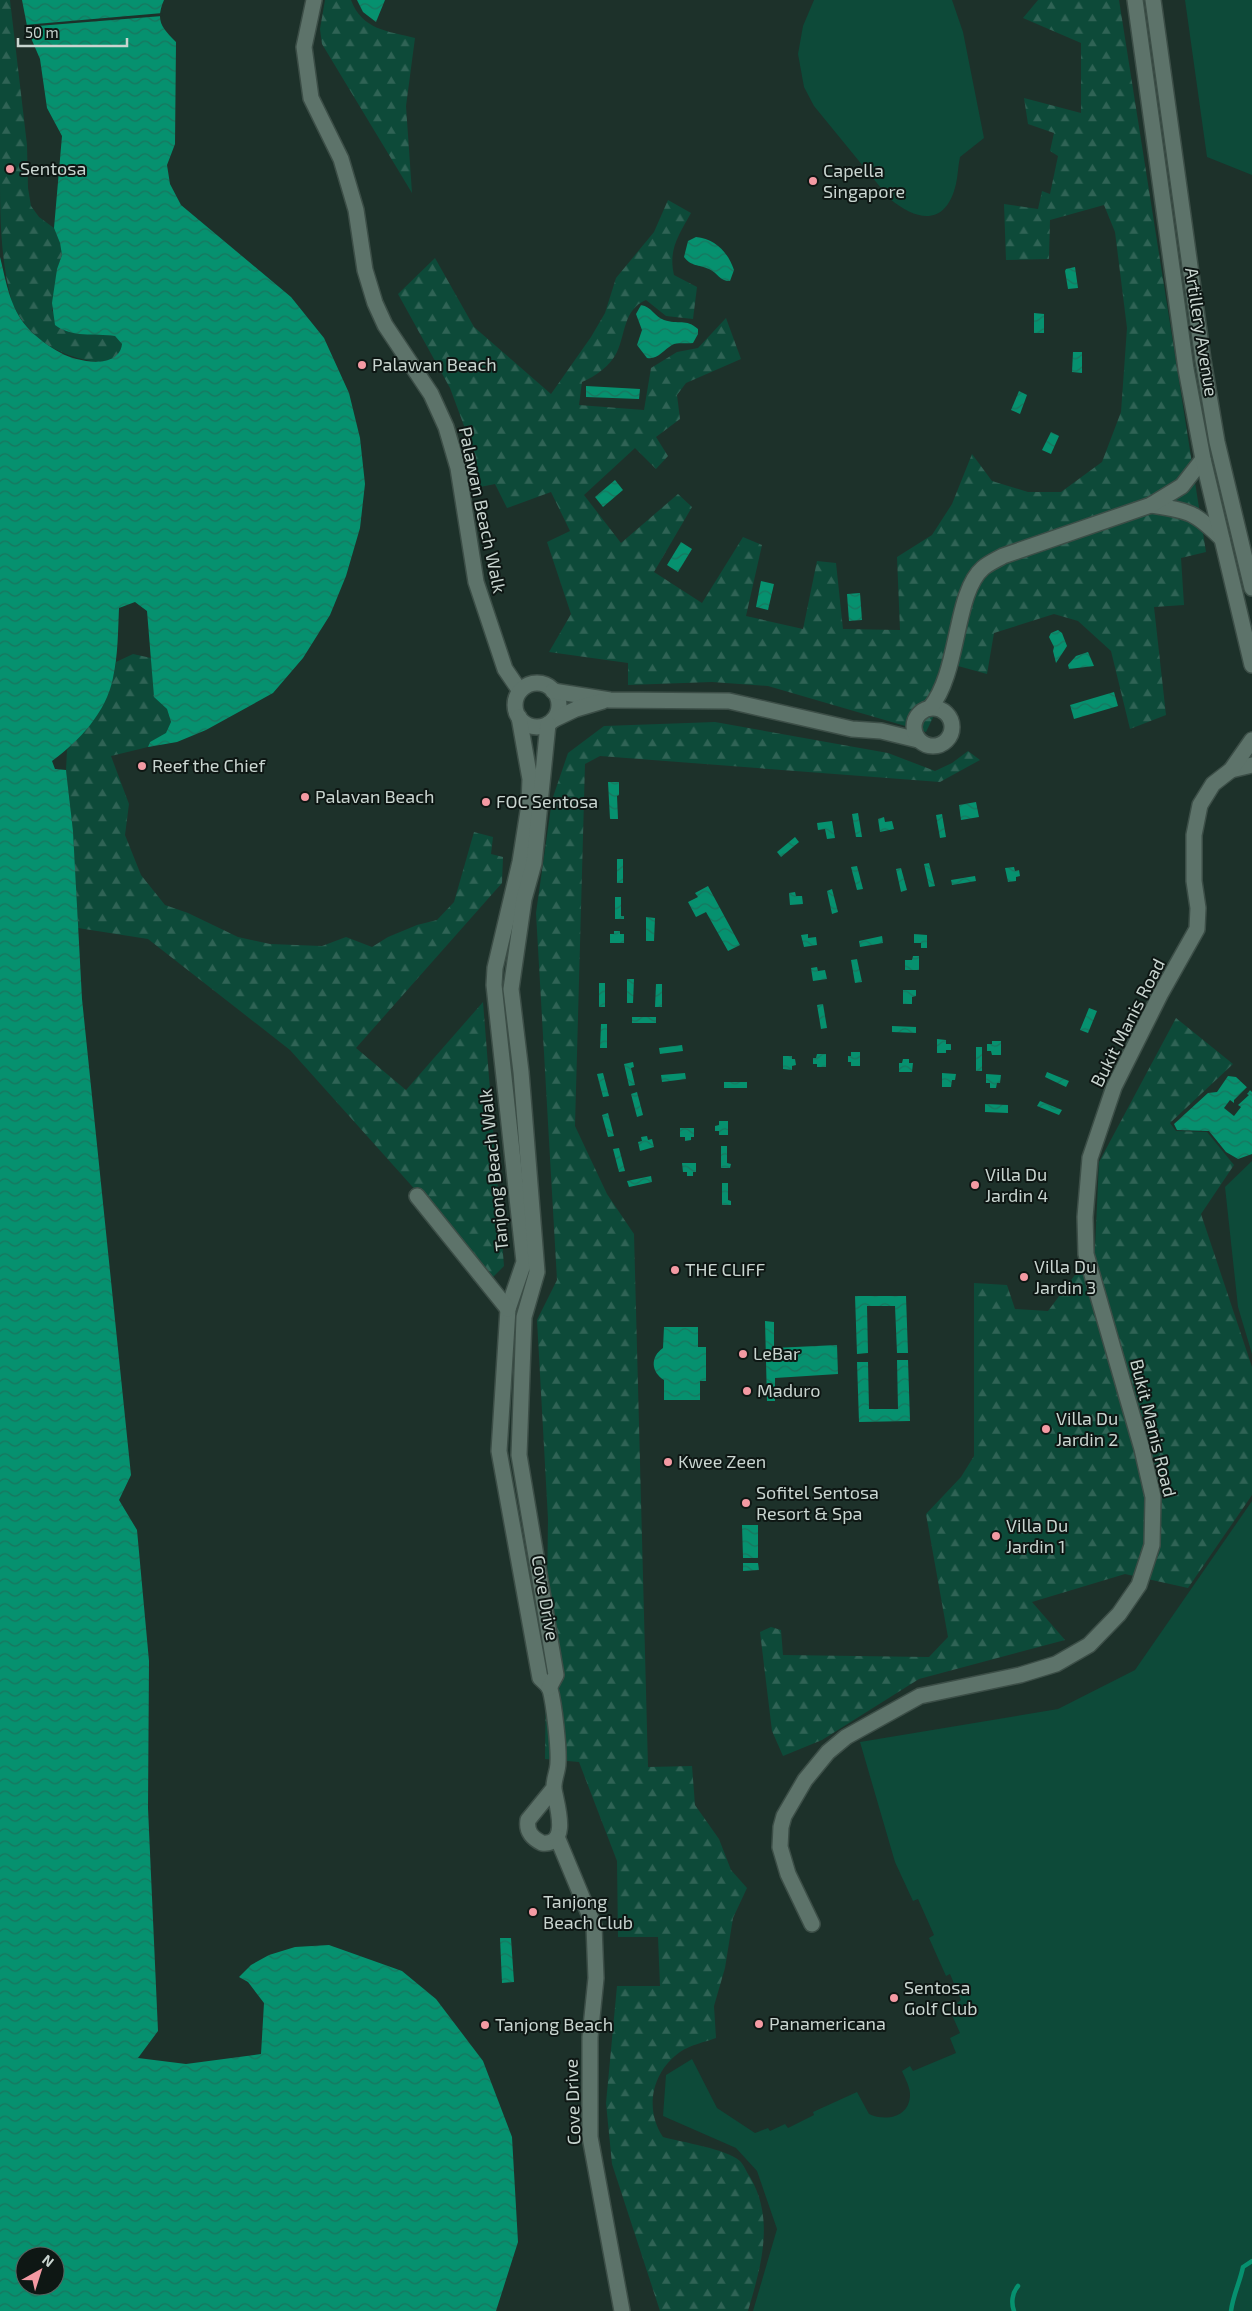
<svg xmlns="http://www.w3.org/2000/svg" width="1252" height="2311" viewBox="0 0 1252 2311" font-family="'Exo 2',sans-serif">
	<defs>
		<pattern id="forest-firs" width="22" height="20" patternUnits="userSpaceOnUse" patternTransform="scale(1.25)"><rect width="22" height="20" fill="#0d4a39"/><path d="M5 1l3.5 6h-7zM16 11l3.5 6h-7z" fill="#2f6355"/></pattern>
		<pattern id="water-waves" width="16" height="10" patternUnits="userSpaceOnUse" patternTransform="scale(1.25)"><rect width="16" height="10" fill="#06916f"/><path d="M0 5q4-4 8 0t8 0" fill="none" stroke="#19755e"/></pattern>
	</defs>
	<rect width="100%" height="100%" fill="#1d312a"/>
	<g fill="#0d4a39">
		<path d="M814 0H952L963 32 984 138 960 157C958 166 958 175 956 184 946 226 918 222 890 199L814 106 804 87 798 54 803 26Z"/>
		<path d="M1185 0H1252V175L1207 157Z"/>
		<path d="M1252 1161V1354L1238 1307 1225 1187Z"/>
		<path d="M1252 1501V2311H753L777 2229 757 2171 736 2148 663 2116 666 2075 692 2059 717 2108 755 2133 768 2128 770 2131 785 2124 788 2128 814 2115 813 2112 857 2092 869 2114C886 2122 911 2117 910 2093 909 2085 905 2078 902 2071L910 2066 913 2071 956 2053 950 2038 960 2033 952 2015 961 2011 957 2003 961 2000 950 1974 946 1976 929 1938 934 1935 918 1899 913 1901 895 1862 860 1742 1058 1709 1135 1670Z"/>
	</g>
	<g fill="url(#forest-firs)">
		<path d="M0 0H10L27 145 28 188 31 206 39 217 54 228 60 243 62 255 57 269 52 311 104 335 115 336 122 344C119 377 61 355 45 343 31 333 19 319 12 302 0 260 0 212 0 167 0 111 0 56 0 0Z"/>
		<path d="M325 0H351C362 30 388 31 415 38L406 106 412 193 322 44 320 29Z"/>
		<path d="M1038 0H1119L1206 552 1181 558 1184 605 1154 607 1166 715 1130 729 1111 651 1078 621 1054 614 994 633 987 674 958 666 926 732 768 686 712 682 628 685V663L549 652 571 614 547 542 570 531 551 492 507 508 495 484 480 487 476 458 450 388 398 294 435 258 474 327 551 394 591 337 605 313 616 278 654 232 668 200 691 213C679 235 668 249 674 275L697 287 693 319 666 316 646 300C623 310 626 333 617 352 611 365 595 377 582 382L579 405 644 410 651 368 677 352 698 348 726 318 741 359 686 383 677 395 680 419 656 437 668 456 656 469 635 448 584 495 621 543 678 494 692 507 654 572 702 603 743 537 762 545 746 616 803 629 817 561 836 563 843 629 900 630 897 557 932 535 952 504 972 454 992 481 1028 492H1061L1102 462 1121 412 1127 328 1115 232 1104 205 1050 220 1049 259 1006 260 1004 204 1038 209 1042 191 1050 194 1058 156 1050 151 1054 133 1028 124 1024 98 1081 113V43L1023 18Z"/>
		<path d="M133 654 151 658 154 696 167 709 171 723 166 734 150 742 148 747 111 756 129 804 125 835 141 875 165 905 188 913 238 937 270 944 322 946 346 937 372 947 388 937 417 925 437 920 454 902 474 832 493 837 491 854 503 857 502 883 356 1048 406 1090 483 1002 504 1266 488 1282 474 1281 465 1266 453 1232 290 1050 148 939 78 928 73 831 66 770 67 750C94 720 110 704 116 662Z"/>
		<path d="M715 722 888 753 935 771 952 763 968 751 980 760 940 782 600 756 585 764 575 1126 607 1194 634 1234 648 1767 692 1766 695 1805 719 1839 731 1870 747 1888 733 1918 725 1968 714 2006 716 2038C705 2042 690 2045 680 2052 652 2072 644 2108 663 2137 681 2142 727 2149 740 2161 744 2165 747 2173 750 2177 775 2219 761 2267 748 2311H660L612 2164 606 2103 617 1986H660L658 1937H618L617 1861 579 1762 545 1759 548 1519 537 1320 557 1280 536 913 552 800 568 753 604 726Z"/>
		<path d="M1176 1018 1233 1064 1170 1123 1176 1131 1207 1132 1234 1165 1201 1214 1252 1367V1495L1188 1588 1125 1574 1032 1602 1065 1640 919 1679 822 1740 783 1756 772 1731 760 1632 771 1627 781 1630 783 1655 929 1657 948 1637 926 1514 961 1477 974 1456V1283L1007 1285 1015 1309 1048 1311 1095 1248 1099 1162Z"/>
	</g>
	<g fill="url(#water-waves)" fill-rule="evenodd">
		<path d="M22 0H164C155 21 162 28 176 42L175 144 167 165 170 184 181 205 291 297 324 338 349 393 360 438 365 484 360 528 346 576 330 615 303 658 273 693 206 730 177 742 148 747 150 742 166 733 171 722 167 709 154 697 147 611 135 602 119 608C118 631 118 656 113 678 106 713 79 741 52 761L55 769 66 770 73 831 82 999 131 1475 119 1500 137 1530 149 1661 148 1808 158 2031 138 2058 186 2064 261 2054 264 2003 248 1982 239 1977 251 1965 269 1955 295 1947 329 1945 402 1971 436 1999 483 2061 512 2137 518 2242 496 2311H0V257C6 281 10 308 27 327 36 337 49 347 61 353 77 362 119 370 122 344L115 336C94 333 72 338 55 325L52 303 57 269 62 255 60 243 54 228 62 136 47 108 40 59 28 31ZM25 2256H55V2286H25Z"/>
		<path d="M357 0H385L376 22 363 12Z"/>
		<path d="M696 237C715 239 728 252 734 270L730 281C719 281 718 273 709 269 698 264 692 267 684 257L688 241Z"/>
		<path d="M1075 267 1078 288 1068 289 1065 271 1066 269Z"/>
		<path d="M641 305C652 307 655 317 664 320 678 325 686 318 698 329V334L693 343C687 344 677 342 672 345 663 350 658 360 647 358L637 345 642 330 636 314Z"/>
		<path d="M1034 313 1044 314V333H1034Z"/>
		<path d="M1073 352H1082V373L1072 372Z"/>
		<path d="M586 386 640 389 639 399 586 397Z"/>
		<path d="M1019 391 1027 395 1020 414 1011 410Z"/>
		<path d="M1051 432 1059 436 1051 454 1042 450Z"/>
		<path d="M615 480 623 490 603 507 595 497Z"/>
		<path d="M681 542 692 549 678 572 667 565Z"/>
		<path d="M761 581 774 584 768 610 756 607Z"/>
		<path d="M860 593 862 620 849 621 847 594Z"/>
		<path d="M1058 630 1062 633 1067 646 1056 663 1053 651 1054 647 1049 637 1051 633Z"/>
		<path d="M1088 652 1094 666 1069 669 1068 665 1076 656Z"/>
		<path d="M1114 692 1118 706 1074 719 1070 705Z"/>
		<path d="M608 782H619V795L617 796 618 819H610Z"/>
		<path d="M976 802 979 817 961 820 959 805Z"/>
		<path d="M858 813 862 837H856L852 814Z"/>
		<path d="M942 814 946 837 940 838 936 815Z"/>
		<path d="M884 817 885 822 892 821 894 829 880 832 878 819Z"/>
		<path d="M832 821 835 838 827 839 825 829 818 830 817 823Z"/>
		<path d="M795 837 799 842 781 857 777 852Z"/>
		<rect x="617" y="859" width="6" height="24"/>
		<path d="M929 863 935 886 929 887 924 864Z"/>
		<path d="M857 866 863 889 857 890 851 867Z"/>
		<path d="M1014 867 1015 871 1019 870 1020 876 1016 877V881L1008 882 1005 868Z"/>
		<path d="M901 868 907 890 901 892 896 869Z"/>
		<path d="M975 876 976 881 952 885 951 880Z"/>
		<path d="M708 886 740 945 728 951 706 912 696 917 688 902 698 897 695 893Z"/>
		<path d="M832 889 838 912 832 914 827 891Z"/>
		<path d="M795 892 796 896H802L803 904 790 905 789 893Z"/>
		<path d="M615 897H621V916H624V919H615Z"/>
		<path d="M646 917 655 918 654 941H646Z"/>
		<path d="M614 931H620V934H624V943H610V934H614Z"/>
		<path d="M808 934V938L816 937 817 945 804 947 801 935Z"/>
		<path d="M914 934 927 935V948H921V943H914Z"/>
		<path d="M882 936 883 943 860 947 859 941Z"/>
		<path d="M913 956H919V970H905V960H912Z"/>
		<path d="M857 959 862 982 855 983 851 960Z"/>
		<path d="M817 967 818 971 825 970 827 979 813 981 811 968Z"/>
		<path d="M627 979H634L633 1003H627Z"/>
		<rect x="599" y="983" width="6" height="24"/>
		<path d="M656 984H662V1007H655Z"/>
		<path d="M903 990H916V996L912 997V1004H903Z"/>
		<path d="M823 1004 827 1028 821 1029 817 1005Z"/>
		<path d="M1089 1008 1097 1011 1088 1033 1080 1030Z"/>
		<rect x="632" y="1017" width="24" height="6"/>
		<path d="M601 1024H607V1048H600Z"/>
		<path d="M892 1026 916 1027V1033L892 1032Z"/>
		<path d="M937 1039 946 1040V1044H951V1050H946V1053H937Z"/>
		<path d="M992 1041H1001V1055H992L991 1051H987V1044H992Z"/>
		<path d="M682 1045 683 1051 660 1054 659 1048Z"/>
		<rect x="976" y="1047" width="6" height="24"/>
		<path d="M851 1052H860V1066H851V1062H848V1056H851Z"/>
		<path d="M817 1054H826V1067H817V1064H813V1058H816Z"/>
		<path d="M783 1056H792V1059H795L796 1065 792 1066V1070L783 1069Z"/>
		<path d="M903 1059H909V1063H913L912 1072H899V1063H902Z"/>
		<path d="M633 1062 634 1067 631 1068 635 1085 629 1086 624 1064Z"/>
		<path d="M1047 1072 1069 1081 1066 1087 1045 1077Z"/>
		<path d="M603 1073 609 1096 603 1097 597 1074Z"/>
		<path d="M685 1073 686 1079 662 1082 661 1075Z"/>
		<path d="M942 1073 956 1074 955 1080H952L951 1087H942Z"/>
		<path d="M986 1074 1001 1075 1000 1083H997L996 1088H990V1083H986Z"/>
		<path d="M1228 1076 1236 1077 1252 1092V1154L1238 1159 1226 1152 1209 1131 1177 1130 1174 1124 1208 1093 1217 1092Z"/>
		<rect x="724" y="1082" width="23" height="6"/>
		<path d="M637 1092 643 1115 637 1117 631 1094Z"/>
		<path d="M1040 1101 1062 1110 1059 1115 1037 1106Z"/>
		<path d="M985 1104 1008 1105V1113L985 1112Z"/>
		<path d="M608 1113 614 1136 608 1137 602 1115Z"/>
		<path d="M719 1121H728V1135H719V1131H715V1126L719 1125Z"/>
		<path d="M680 1128H694V1137H691V1140L685 1141V1137H680Z"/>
		<path d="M647 1136 648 1140 652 1139 654 1147 640 1151 638 1142 642 1141 641 1137Z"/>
		<path d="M721 1146H727V1163L731 1164 730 1168H721Z"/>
		<path d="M619 1148 625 1171 619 1172 613 1149Z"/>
		<path d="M682 1163H696V1172H693V1176H687V1172H683Z"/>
		<path d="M651 1176 652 1182 629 1187 627 1181Z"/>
		<path d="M722 1183H728V1200L731 1201V1205H722Z"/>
		<path d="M855 1296H906L908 1353H897L895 1306H867L868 1353 857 1354Z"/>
		<path d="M765 1321 774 1322V1348L837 1345 838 1374 775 1378V1401H767Z"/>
		<path d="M664 1327H698V1347H706V1381H700V1400H664V1380C651 1372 650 1357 663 1348Z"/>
		<path d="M897 1360H908L910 1421 859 1422 857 1362H868L869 1409H898Z"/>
		<path d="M742 1525H758V1558H743Z"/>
		<path d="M743 1563H758L759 1570 743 1571Z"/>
		<path d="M500 1938H511L514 1982 502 1983Z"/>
	</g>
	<g fill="#1d312a">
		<path d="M163 13 162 16 25 27 24 25Z"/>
		<path d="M1248 1086 1251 1089 1247 1094 1249 1095 1238 1105 1241 1107 1234 1116 1224 1108 1230 1100 1234 1103V1100Z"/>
	</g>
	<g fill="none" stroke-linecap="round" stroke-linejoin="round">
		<g stroke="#06916f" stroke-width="4.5">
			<path d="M1014 2311C1011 2303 1012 2293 1018 2286"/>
			<path d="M1231 2311C1233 2295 1240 2282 1243 2267L1252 2261"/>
		</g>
		<defs>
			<g id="minor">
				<path d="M314 0 304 47 311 98 341 159 356 210 365 270 375 303 385 325 431 394 446 427 458 468 476 582 505 669 520 691"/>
				<path d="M1151 505C1189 511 1194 511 1222 539"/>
				<circle cx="537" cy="705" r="22"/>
				<path d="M553 691 610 700 729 701 852 729 881 731 918 740"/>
				<circle cx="933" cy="727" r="19"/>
				<path d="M930 708C960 672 954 593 983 568 989 563 996 560 1003 556L1151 505 1182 486 1203 459"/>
				<path d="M519 717 530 779 529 805 520 862 495 968 494 985 524 1262 508 1309 499 1451 540 1678C543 1681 548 1685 550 1689 554 1704 559 1747 558 1763 558 1771 553 1781 554 1789 556 1803 571 1846 542 1843 532 1838 526 1832 528 1820L554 1788"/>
				<path d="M553 720 576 709 603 701"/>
				<path d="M548 724 534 863 524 899 511 989 521 1072 537 1272 524 1317 519 1455 556 1675 549 1688"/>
				<path d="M1231 770 1252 765"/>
				<path d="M417 1196 508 1309"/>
				<path d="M557 1837 594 1926 596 1978 590 2037V2137L622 2311"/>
				<path d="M812 1924 788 1874 780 1847 781 1827 784 1816 805 1780 828 1752 846 1737 920 1696 1020 1675 1056 1664 1089 1645 1119 1614 1139 1585 1152 1545 1153 1497 1142 1449 1086 1254 1085 1217 1090 1158 1114 1087 1161 993 1197 929 1198 908 1194 881V835L1200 805 1213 784 1231 770 1252 740"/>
			</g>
			<g id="tertiary">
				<path d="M1135 0 1186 369 1203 459 1252 665"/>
				<path d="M1153 0 1203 360 1217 442 1252 588"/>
			</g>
		</defs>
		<use href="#minor" stroke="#3c4e47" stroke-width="18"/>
		<use href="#tertiary" stroke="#3c4e47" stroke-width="18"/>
		<use href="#minor" stroke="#5d736a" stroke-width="15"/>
		<use href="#tertiary" stroke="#5d736a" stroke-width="15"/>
	</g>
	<g fill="#f49aa3" stroke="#0e1714" stroke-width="2">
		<circle cx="10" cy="169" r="5"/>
		<circle cx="813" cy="181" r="5"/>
		<circle cx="362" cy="365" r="5"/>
		<circle cx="142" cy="766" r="5"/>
		<circle cx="305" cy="797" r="5"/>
		<circle cx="486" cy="802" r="5"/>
		<circle cx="975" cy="1185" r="5"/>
		<circle cx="675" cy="1270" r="5"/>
		<circle cx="1024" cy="1277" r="5"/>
		<circle cx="743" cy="1354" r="5"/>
		<circle cx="747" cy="1391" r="5"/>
		<circle cx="1046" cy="1429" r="5"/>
		<circle cx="668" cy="1462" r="5"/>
		<circle cx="746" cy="1503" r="5"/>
		<circle cx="996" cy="1536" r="5"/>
		<circle cx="533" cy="1912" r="5"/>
		<circle cx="894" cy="1998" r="5"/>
		<circle cx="759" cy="2024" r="5"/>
		<circle cx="485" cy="2025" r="5"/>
	</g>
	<g text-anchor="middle" stroke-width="4" stroke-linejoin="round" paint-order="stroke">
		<g font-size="18" fill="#c9d5d0" stroke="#0e1714" text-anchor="start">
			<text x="20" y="175">Sentosa</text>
			<text x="823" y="177">Capella<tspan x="823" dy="21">Singapore</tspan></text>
			<text x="372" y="371">Palawan Beach</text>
			<text x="152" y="772">Reef the Chief</text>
			<text x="315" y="803">Palavan Beach</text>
			<text x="496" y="808">FOC Sentosa</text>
			<text x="985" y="1181">Villa Du<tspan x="985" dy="21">Jardin 4</tspan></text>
			<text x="1034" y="1273">Villa Du<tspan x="1034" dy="21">Jardin 3</tspan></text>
			<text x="685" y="1276">THE CLIFF</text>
			<text x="753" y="1360">LeBar</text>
			<text x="757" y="1397">Maduro</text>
			<text x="1056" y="1425">Villa Du<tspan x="1056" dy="21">Jardin 2</tspan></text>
			<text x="678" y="1468">Kwee Zeen</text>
			<text x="756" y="1499">Sofitel Sentosa<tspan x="756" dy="21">Resort &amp; Spa</tspan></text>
			<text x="1006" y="1532">Villa Du<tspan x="1006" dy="21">Jardin 1</tspan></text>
			<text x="543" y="1908">Tanjong<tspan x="543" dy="21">Beach Club</tspan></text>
			<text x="904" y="1994">Sentosa<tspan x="904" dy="21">Golf Club</tspan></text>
			<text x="769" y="2030">Panamericana</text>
			<text x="495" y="2031">Tanjong Beach</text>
		</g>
		<g font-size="18" fill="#c9d5d0" stroke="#0e1714">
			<text transform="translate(1201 332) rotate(81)" y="6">Artillery Avenue</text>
			<text transform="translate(482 510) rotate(78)" y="6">Palawan Beach Walk</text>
			<text transform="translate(1128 1023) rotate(-63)" y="6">Bukit Manis Road</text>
			<text transform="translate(494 1170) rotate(-96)" y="6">Tanjong Beach Walk</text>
			<text transform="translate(1153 1428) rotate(76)" y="6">Bukit Manis Road</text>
			<text transform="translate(545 1598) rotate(80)" y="6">Cove Drive</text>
			<text transform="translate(573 2102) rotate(-92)" y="6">Cove Drive</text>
		</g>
	</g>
	<g transform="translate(40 2271) rotate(39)"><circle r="24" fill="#0e1714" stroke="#59635f"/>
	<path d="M0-4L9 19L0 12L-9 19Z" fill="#f49aa3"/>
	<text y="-8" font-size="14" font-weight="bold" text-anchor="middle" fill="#c9d5d0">N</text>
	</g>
	<path d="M18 38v8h109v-8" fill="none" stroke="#c9d5d0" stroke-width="2.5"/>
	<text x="25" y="38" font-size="15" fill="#c9d5d0" stroke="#0e1714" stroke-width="4" paint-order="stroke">50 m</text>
</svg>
